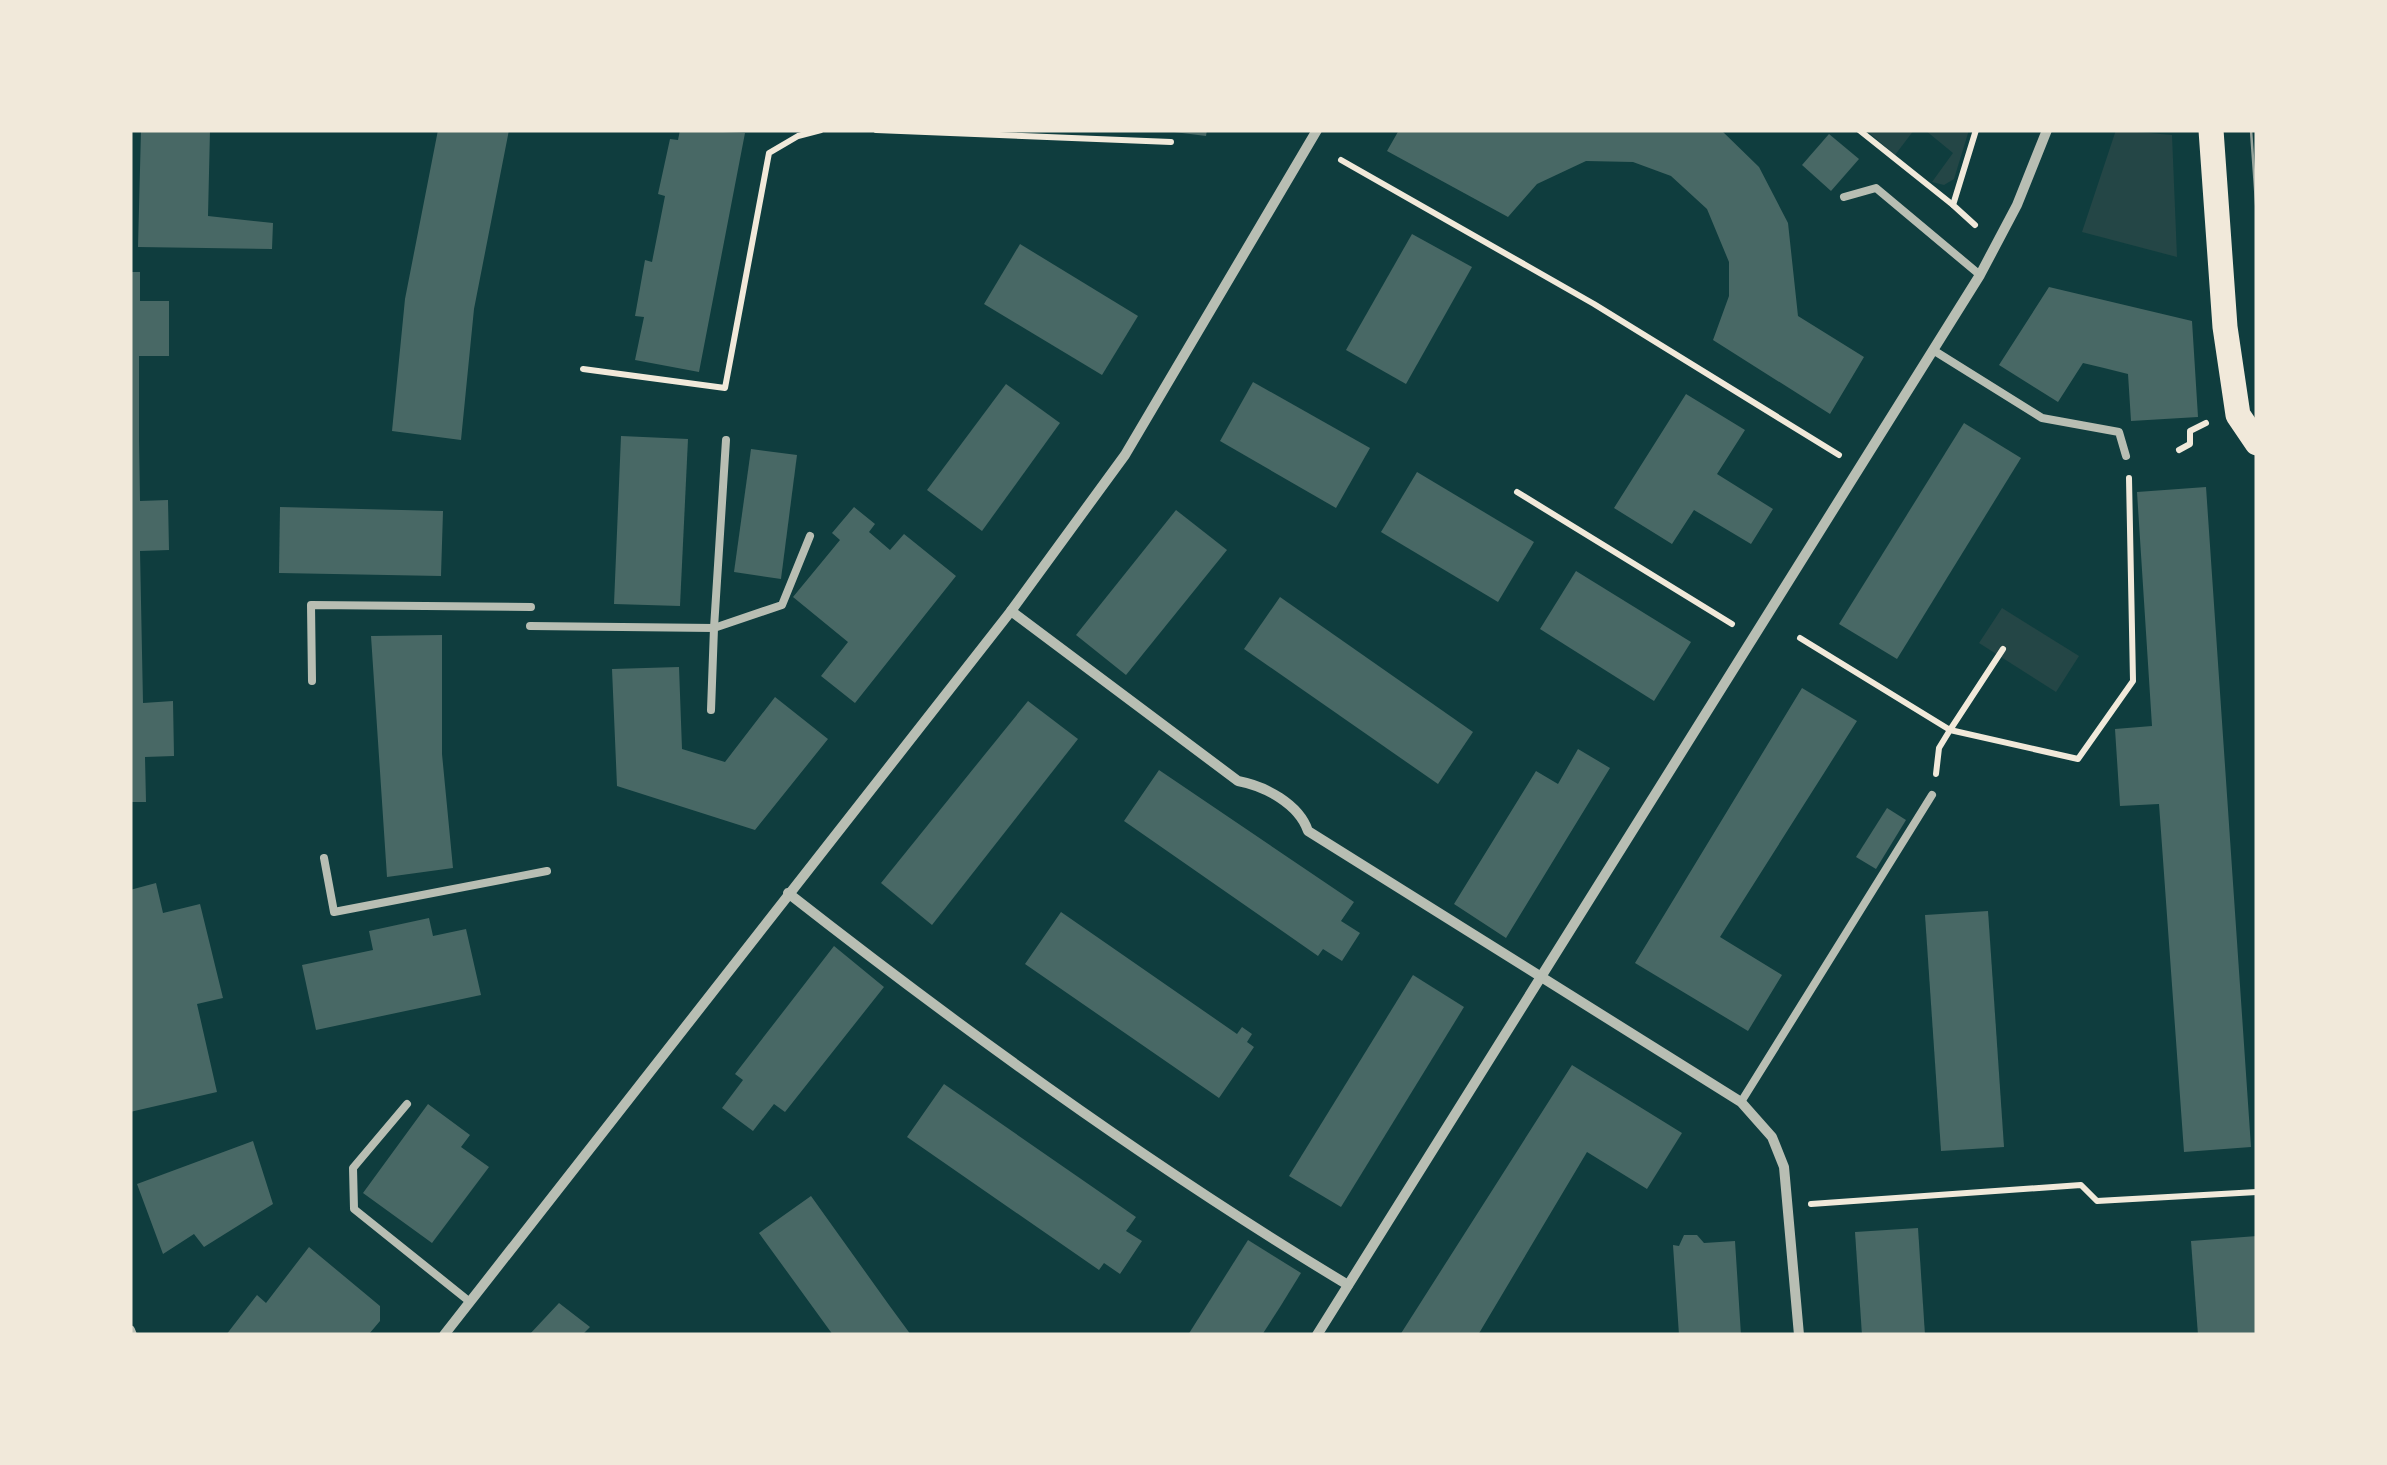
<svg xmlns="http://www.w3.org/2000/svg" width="2387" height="1465" viewBox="0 0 2387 1465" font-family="Rubik,sans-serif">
	<rect width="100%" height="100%" fill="#0f3d3e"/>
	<g fill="#244646">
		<path d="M1866 130H1914L1895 155Z"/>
		<path d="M1925 130H1969L1954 179 1944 185 1932 182 1953 153Z"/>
		<path d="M2116 130 2172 135 2177 257 2082 232Z"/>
		<path d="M2002 608 2079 656 2056 692 1979 643Z"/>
	</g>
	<g fill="#486865">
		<path d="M141 130H210L208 216 273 223 272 249 138 247Z"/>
		<path d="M438 130H509L474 309 461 440 392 431 405 299Z"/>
		<path d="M680 130 745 133 699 372 635 360 644 317 635 316 645 260 652 262 665 196 658 194 670 139 678 140Z"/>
		<path d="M1158 130H1207L1206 136Z"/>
		<path d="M1399 130H1721L1759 167 1788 223 1798 316 1864 357 1830 414 1713 340 1729 296V262L1707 209 1671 176 1633 162 1586 161 1537 184 1508 217 1387 151Z"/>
		<path d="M1829 134 1859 159 1831 191 1802 165Z"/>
		<path d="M1412 234 1472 267 1406 384 1346 350Z"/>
		<path d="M1020 244 1138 316 1102 375 984 304Z"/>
		<path d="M130 272H140V301H169V356H139V440L140 501 168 500 169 550 140 551 143 703 173 701 174 756 145 757 146 802H130Z"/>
		<path d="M2049 287 2192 321 2198 417 2131 421 2128 374 2104 368 2083 363 2058 402 1999 365Z"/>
		<path d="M1253 382 1370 448 1336 508 1220 441Z"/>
		<path d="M1006 384 1060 423 982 531 927 490Z"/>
		<path d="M1686 394 1745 430 1717 474 1773 509 1751 544 1694 510 1672 544 1614 508Z"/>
		<path d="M1964 423 2021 458 1897 659 1839 624Z"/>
		<path d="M621 436 688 439 680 606 614 604Z"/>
		<path d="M751 449 797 455 781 579 734 572Z"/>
		<path d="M1417 472 1534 542 1498 602 1381 532Z"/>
		<path d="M2206 487 2251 1147 2184 1152 2159 804 2120 806 2115 729 2152 726 2137 492Z"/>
		<path d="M280 507 443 511 441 576 279 573Z"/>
		<path d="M854 507 875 524 869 532 890 550 904 534 956 576 855 703 821 676 848 642 793 597 840 540 832 533Z"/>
		<path d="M1176 510 1227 550 1126 675 1076 635Z"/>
		<path d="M1576 571 1691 642 1654 701 1540 629Z"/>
		<path d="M1280 597 1473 732 1438 784 1244 649Z"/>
		<path d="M442 635V754L453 868 387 877 371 636Z"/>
		<path d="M679 667 682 749 725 762 775 697 828 739 755 830 617 786 612 669Z"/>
		<path d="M1802 688 1857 721 1720 937 1782 975 1748 1031 1635 963Z"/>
		<path d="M1028 701 1078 739 932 925 881 883Z"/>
		<path d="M1578 749 1610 768 1506 938 1454 904 1536 771 1558 784Z"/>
		<path d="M1159 770 1354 902 1341 921 1360 933 1342 961 1323 949 1318 956 1124 821Z"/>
		<path d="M1887 808 1906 820 1876 869 1856 857Z"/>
		<path d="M156 883 163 913 200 904 223 998 197 1004 217 1092 130 1112V890Z"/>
		<path d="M1988 911 2004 1147 1941 1151 1925 915Z"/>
		<path d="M1061 912 1237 1034 1242 1027 1252 1034 1247 1042 1254 1047 1219 1098 1025 964Z"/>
		<path d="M429 918 433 936 466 929 481 995 316 1030 302 965 373 950 369 931Z"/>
		<path d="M834 946 884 987 785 1112 774 1104 753 1131 722 1108 743 1080 735 1074Z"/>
		<path d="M1413 975 1464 1007 1341 1207 1289 1176Z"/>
		<path d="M1572 1065 1682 1133 1647 1189 1587 1152 1478 1335H1400Z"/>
		<path d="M944 1084 1136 1217 1126 1231 1142 1241 1120 1274 1104 1263 1099 1270 907 1137Z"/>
		<path d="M428 1104 470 1135 461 1147 489 1167 432 1243 363 1193Z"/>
		<path d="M253 1141 273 1204 204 1247 194 1234 163 1254 137 1184Z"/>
		<path d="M811 1196 889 1305 911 1335H833L759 1233Z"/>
		<path d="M1918 1228 1925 1335H1862L1855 1232Z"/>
		<path d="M1684 1235H1697L1704 1243 1735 1241 1741 1335H1679L1673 1245 1679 1246Z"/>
		<path d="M2257 1236V1335H2198L2191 1241Z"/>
		<path d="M1248 1240 1301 1273 1280 1307 1262 1335H1188Z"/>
		<path d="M309 1247 380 1306V1321L369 1334 226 1335 257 1295 266 1303Z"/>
		<path d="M559 1303 590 1327 584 1333 588 1335H529Z"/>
	</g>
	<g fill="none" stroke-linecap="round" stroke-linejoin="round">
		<g stroke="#f1e9da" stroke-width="6">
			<path d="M876 130 1171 142"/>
			<path d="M1859 130 1953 205"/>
			<path d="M1341 160 1594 304 1839 455"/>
			<path d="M1975 225 1953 205 1976 130"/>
			<path d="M583 369 725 388 769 153 798 136 821 130"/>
			<path d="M2179 450 2190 444V431L2206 423"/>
			<path d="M1517 492 1732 624"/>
			<path d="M1800 638 1950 730 2003 649"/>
			<path d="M1936 774 1939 748 1950 730 2078 759 2133 681 2129 478"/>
			<path d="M1811 1204 2081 1185 2097 1201 2257 1192"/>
		</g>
		<g stroke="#b8beb3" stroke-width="8">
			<path d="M1844 197 1876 188 1980 275"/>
			<path d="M1933 350 2042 418 2119 432 2126 456"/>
			<path d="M530 626 714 628 726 440"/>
			<path d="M312 681 311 605 531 607"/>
			<path d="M711 710 714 628 782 605 810 536"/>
			<path d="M324 858 334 912 547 871"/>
			<path d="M1741 1102 1932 795"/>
			<path d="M407 1104 353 1168 354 1209 470 1302"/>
		</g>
		<g stroke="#b8beb3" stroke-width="10">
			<path d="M1011 611 1238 781C1265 786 1299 804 1308 831L1741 1102 1772 1137 1784 1167 1799 1335"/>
			<path d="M788 893C968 1034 1152 1167 1348 1285"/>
			<path d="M130 1330 132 1335"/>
			<path d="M444 1335 1011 611 1125 455 1317 130"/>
			<path d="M1317 1335 1980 275 2017 205 2047 130"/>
		</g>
		<path stroke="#f1e9da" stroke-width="25" d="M2211 130 2225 327 2238 415 2257 443"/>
		<path stroke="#97a49c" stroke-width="2.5" d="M2251 130 2257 217"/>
	</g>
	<rect width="2387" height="1465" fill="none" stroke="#f1e9da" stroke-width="265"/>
</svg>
